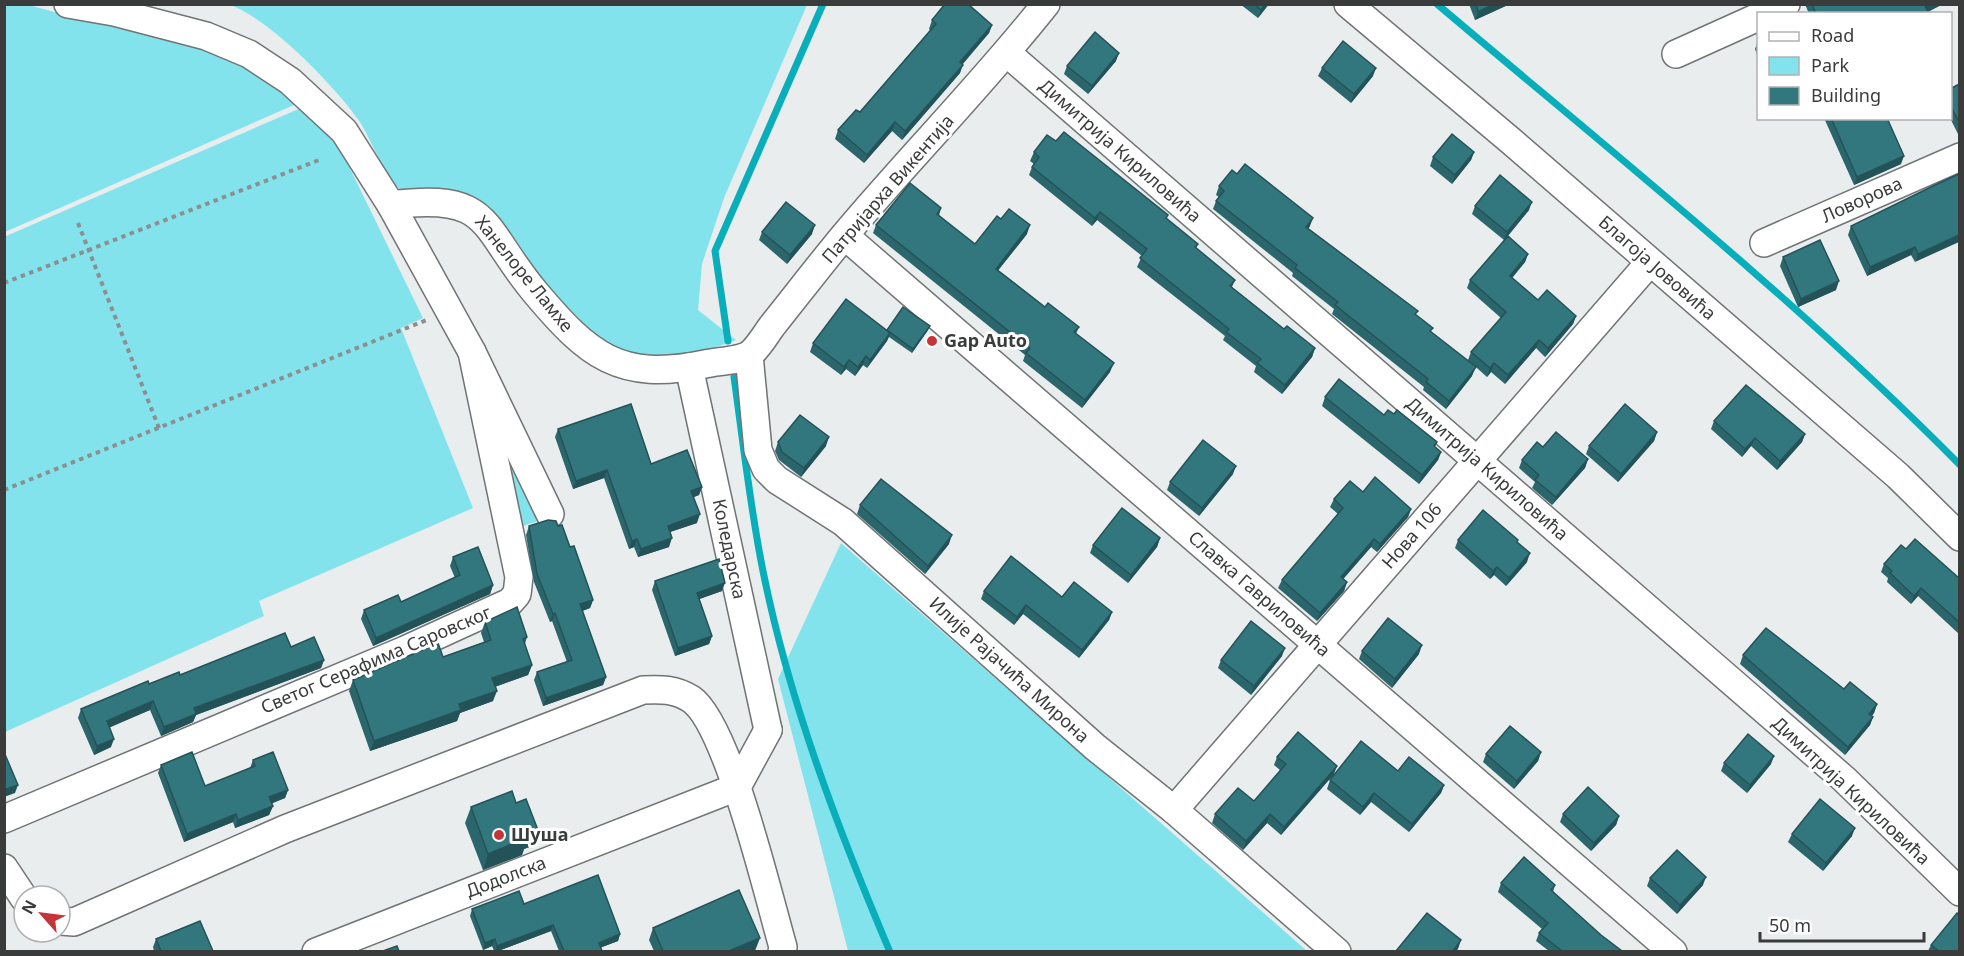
<svg xmlns="http://www.w3.org/2000/svg" width="1964" height="956" viewBox="0 0 1964 956" font-family="'Noto Sans',sans-serif">
	<rect width="100%" height="100%" fill="#e9edee"/>
	<g fill="#83e3ed">
		<path d="M5 5H29L65 15 150 30 242 60 303 101 5 232Z"/>
		<path d="M230 5H807L724 198 702 264 698 310 736 340C642 377 591 351 536 271 518 243 500 213 471 196 450 184 412 201 396 186 386 177 369 136 360 122 337 88 269 18 230 5Z"/>
		<path d="M317 101 423 318 401 328 473 508 259 601 264 616 5 732 4 237Z"/>
		<path d="M487 396 545 519 517 528Z"/>
		<path d="M841 543 1307 951H848L778 679Z"/>
	</g>
	<g fill="none" stroke-linecap="round" stroke-linejoin="round">
		<g stroke="#09aebb" stroke-width="7">
			<path d="M1437 4C1614 154 1797 300 1960 465"/>
			<path d="M728 341 715 251 823 4"/>
			<path d="M734 377C743 441 750 507 763 571 789 701 838 829 890 952"/>
		</g>
		<defs>
			<g id="minor">
				<path d="M68 4 114 12 206 36 249 54 290 81 344 131 391 205 472 352 550 514"/>
				<path d="M1348 4 1511 141 1898 476 1960 537"/>
				<path d="M1765 14 1786 4"/>
				<path d="M1007 53 1844 779 1960 892"/>
				<path d="M1676 54 1758 17"/>
				<path d="M391 205C493 192 480 226 535 292 588 355 619 382 705 364 717 361 740 361 750 354 758 348 766 334 772 326 796 296 819 266 843 237 909 158 982 85 1046 4"/>
				<path d="M845 236 1673 952"/>
				<path d="M1764 243 1960 157"/>
				<path d="M749 355 758 450 766 469 777 480 843 522 1095 747 1174 810 1337 952"/>
				<path d="M689 367 768 730"/>
				<path d="M1174 810 1650 262"/>
				<path d="M4 819 405 650 510 602 517 594 519 577 472 352"/>
				<path d="M4 868 24 898"/>
				<path d="M60 921 74 922 285 829 643 690C661 689 675 689 691 699 728 724 769 899 783 947L782 952"/>
				<path d="M316 952 737 787 768 730"/>
			</g>
		</defs>
		<use href="#minor" stroke="#707474" stroke-width="30"/>
		<g stroke="#8c8f8f" stroke-width="4" stroke-dasharray="4.5 4.5" stroke-linecap="butt">
			<path d="M78 223 159 428"/>
			<path d="M4 283 319 160"/>
			<path d="M4 490 429 319"/>
		</g>
		<use href="#minor" stroke="#fff" stroke-width="27"/>
	</g>
	<g fill="#2b666c">
		<path d="M1240 4H1269L1258 18Z"/>
		<path d="M1469 4H1510L1475 20Z"/>
		<path d="M1805 4H1943L1928 12 1929 14H1809Z"/>
		<path d="M932 20 992 25 989 33 962 64 960 73 902 140 892 131 864 163 835 139 838 130 860 112 930 30 929 29Z"/>
		<path d="M1758 41V57L1755 49Z"/>
		<path d="M1116 61 1088 94 1064 74 1067 66Z"/>
		<path d="M1322 68 1373 76 1351 103 1318 76Z"/>
		<path d="M1959 84V136L1950 118V89Z"/>
		<path d="M1824 118H1887L1901 164 1854 185Z"/>
		<path d="M1034 152 1167 219 1198 244 1196 249 1235 280 1232 287 1284 329 1315 348 1312 357 1282 394 1254 372 1256 366 1223 340 1225 336 1137 267 1142 256 1097 220 1092 226 1029 175 1032 167 1034 164 1030 161Z"/>
		<path d="M1474 152 1471 160 1452 184 1430 166 1433 157Z"/>
		<path d="M1959 174 1915 262 1911 255 1867 276 1848 235 1851 226Z"/>
		<path d="M1219 186 1310 226 1308 229 1416 315 1472 376 1446 409 1423 390 1424 387 1332 314 1334 309 1292 276 1293 273 1213 209 1216 201 1219 197 1216 195Z"/>
		<path d="M1475 206 1529 210 1508 236 1528 254 1525 262 1512 278 1538 300 1576 316 1573 324 1545 357 1536 348 1505 384 1491 372 1487 377 1468 360 1471 352 1501 318 1467 288 1470 280 1504 240 1472 214Z"/>
		<path d="M941 208 939 216 975 244 1001 219 1027 234 998 270 1045 307 1079 327 1076 334 1110 372 1082 408 1023 361 1025 355 873 233 876 225Z"/>
		<path d="M762 232 812 234 787 264 759 240Z"/>
		<path d="M1783 257 1836 290 1798 307 1780 266Z"/>
		<path d="M887 330H928L912 353 889 337 887 341 867 368 863 365 855 376 846 369 841 375 810 352 813 343Z"/>
		<path d="M1325 397 1384 415 1394 414 1437 442 1435 447 1441 452 1438 460 1419 484 1322 406Z"/>
		<path d="M1714 421 1805 434 1802 442 1777 470 1751 446 1742 457 1711 429Z"/>
		<path d="M558 429 651 464 702 487 699 495 694 497 697 523 670 532 669 547 638 557 634 547 629 549 604 478 573 489 555 437Z"/>
		<path d="M1657 432 1654 441 1618 482 1586 454 1589 446Z"/>
		<path d="M778 442 826 446 801 477 779 460 775 451Z"/>
		<path d="M1543 447 1588 459 1585 468 1552 505 1532 488 1535 482 1519 468 1522 460Z"/>
		<path d="M1233 474 1199 516 1167 490 1170 482Z"/>
		<path d="M1363 492 1411 509 1408 517 1377 552 1371 547 1343 579 1347 582 1344 591 1317 621 1278 588 1282 580 1338 514 1330 507 1334 499Z"/>
		<path d="M860 505 949 544 925 574 857 514Z"/>
		<path d="M529 526H558L570 547 593 600 590 608 582 611 606 677 603 685 543 706 534 680 537 672 567 662 552 621 550 622 534 582 526 535Z"/>
		<path d="M1160 538 1157 547 1128 583 1090 553 1093 545Z"/>
		<path d="M1458 540 1517 542 1527 562 1506 586 1494 575 1490 579 1455 548Z"/>
		<path d="M1906 549 1959 578V634L1918 596 1911 604 1887 582 1888 578 1881 572 1884 564Z"/>
		<path d="M453 557 493 585 490 594 373 646 361 619 364 610 401 602 455 578 450 566Z"/>
		<path d="M655 581 722 591 699 599 712 636 709 644 675 656 652 590Z"/>
		<path d="M984 591 1062 597 1112 612 1109 620 1079 658 1023 614 1014 625 981 599Z"/>
		<path d="M485 622 527 637 525 644 532 665 528 675 495 687 493 701 460 713 457 721 370 751 349 691 353 680 443 657 484 642 481 633Z"/>
		<path d="M291 647 324 660 321 668 196 715 193 722 161 736 150 710 109 727 111 747 94 755 78 718 81 709 149 684Z"/>
		<path d="M1362 651 1419 654 1392 688 1359 659Z"/>
		<path d="M1743 655 1844 689 1877 704 1874 713 1872 716 1873 717 1870 725 1845 755 1740 664Z"/>
		<path d="M1282 656 1251 695 1218 668 1221 660Z"/>
		<path d="M1541 752 1538 761 1514 789 1483 762 1486 754Z"/>
		<path d="M1277 757 1334 774 1281 835 1267 823 1243 850 1212 823 1215 814 1254 801 1280 770 1274 765Z"/>
		<path d="M253 760 288 790 285 798 271 803 273 806 269 815 235 828 233 822 184 842 158 773 161 765 205 786 250 768Z"/>
		<path d="M1724 763 1771 764 1747 793 1721 771Z"/>
		<path d="M1398 771 1444 785 1441 793 1409 832 1371 802 1360 815 1327 789 1330 780Z"/>
		<path d="M516 803 538 830 532 846 524 849 522 855 483 870 465 823 471 807Z"/>
		<path d="M1563 814 1619 816 1616 825 1591 851 1560 822Z"/>
		<path d="M1792 834 1852 836 1823 871 1788 842Z"/>
		<path d="M1650 878 1703 885 1677 914 1647 886Z"/>
		<path d="M1501 883 1555 885 1553 892 1601 935 1622 951H1549L1536 941 1539 933 1542 929 1498 892Z"/>
		<path d="M524 904 620 934 618 941 600 948 602 951H559L551 931 498 951H494L492 946 483 950 470 916 472 909Z"/>
		<path d="M653 928 755 951H654L649 940Z"/>
		<path d="M156 939 213 951H154L153 947Z"/>
		<path d="M1931 945 1959 951H1928Z"/>
	</g>
	<g fill="#235358">
		<path d="M1265 4H1269L1258 18 1261 10Z"/>
		<path d="M1494 4H1510L1475 20 1478 12Z"/>
		<path d="M1928 4H1943L1923 14 1925 6Z"/>
		<path d="M992 25 989 33 957 71 960 62Z"/>
		<path d="M1119 53 1116 61 1088 94 1092 86Z"/>
		<path d="M963 65 960 73 902 140 905 131Z"/>
		<path d="M1376 68 1373 76 1351 103 1354 94Z"/>
		<path d="M895 122 892 131 864 163 867 155Z"/>
		<path d="M1474 152 1471 160 1452 184 1455 175Z"/>
		<path d="M1904 156 1901 164 1854 185 1857 177Z"/>
		<path d="M1532 202 1529 210 1504 240 1507 232Z"/>
		<path d="M1100 212 1097 220 1092 226 1095 218Z"/>
		<path d="M1313 218 1310 226 1303 235 1306 227Z"/>
		<path d="M815 225 812 234 787 264 790 255Z"/>
		<path d="M1030 225 1027 234 993 277 996 269Z"/>
		<path d="M1959 235V242L1915 262 1918 254Z"/>
		<path d="M1915 247 1911 255 1867 276 1870 267Z"/>
		<path d="M1528 254 1525 262 1507 284 1510 276Z"/>
		<path d="M1839 281 1836 290 1798 307 1801 299Z"/>
		<path d="M1576 316 1573 324 1545 357 1548 348Z"/>
		<path d="M930 326 928 330 912 353 913 349Z"/>
		<path d="M890 333 887 341 867 368 870 360Z"/>
		<path d="M1539 340 1536 348 1505 384 1508 375Z"/>
		<path d="M1315 348 1312 357 1282 394 1285 385Z"/>
		<path d="M866 356 863 365 855 376 858 367Z"/>
		<path d="M849 360 846 369 841 375 844 367Z"/>
		<path d="M1114 363 1110 372 1082 408 1085 400Z"/>
		<path d="M1494 363 1491 372 1487 377 1490 368Z"/>
		<path d="M1476 367 1472 376 1446 409 1449 401Z"/>
		<path d="M1657 432 1654 441 1618 482 1621 474Z"/>
		<path d="M1805 434 1802 442 1777 470 1780 461Z"/>
		<path d="M829 437 826 446 801 477 804 468Z"/>
		<path d="M1755 438 1751 446 1742 457 1745 449Z"/>
		<path d="M1441 452 1438 460 1419 484 1422 475Z"/>
		<path d="M1588 459 1585 468 1552 505 1556 497Z"/>
		<path d="M1236 466 1233 474 1199 516 1202 508Z"/>
		<path d="M607 470 604 478 573 489 576 481Z"/>
		<path d="M702 487 699 495 688 499 691 491Z"/>
		<path d="M1411 509 1408 517 1377 552 1380 544Z"/>
		<path d="M700 514 697 523 664 534 668 526Z"/>
		<path d="M952 535 949 544 925 574 928 566Z"/>
		<path d="M672 538 669 547 638 557 641 549Z"/>
		<path d="M1160 538 1157 547 1128 583 1131 575Z"/>
		<path d="M637 539 634 547 629 549 632 541Z"/>
		<path d="M1374 539 1371 547 1338 585 1341 577Z"/>
		<path d="M1530 553 1527 562 1506 586 1509 578Z"/>
		<path d="M1497 567 1494 575 1490 579 1493 571Z"/>
		<path d="M1347 582 1344 591 1317 621 1320 613Z"/>
		<path d="M725 583 722 591 694 601 697 593Z"/>
		<path d="M493 585 490 594 373 646 376 638Z"/>
		<path d="M1921 588 1918 596 1911 604 1914 596Z"/>
		<path d="M593 600 590 608 577 613 580 604Z"/>
		<path d="M1026 605 1023 614 1014 625 1017 617Z"/>
		<path d="M1112 612 1109 620 1079 658 1082 650Z"/>
		<path d="M555 613 552 621 550 622 553 614Z"/>
		<path d="M712 636 709 644 675 656 678 648Z"/>
		<path d="M1422 645 1419 654 1392 688 1395 679Z"/>
		<path d="M1285 648 1282 656 1251 695 1254 686Z"/>
		<path d="M324 660 321 668 196 715 193 722 161 736 164 727 194 708Z"/>
		<path d="M532 665 528 675 488 689 492 678Z"/>
		<path d="M606 677 603 685 543 706 546 698Z"/>
		<path d="M497 691 493 701 460 713 457 721 370 751 374 741 459 704Z"/>
		<path d="M153 701 150 710 104 730 107 721Z"/>
		<path d="M1877 704 1874 713 1866 722 1869 714Z"/>
		<path d="M1873 717 1870 725 1845 755 1848 747Z"/>
		<path d="M114 739 111 747 94 755 97 746Z"/>
		<path d="M1541 752 1538 761 1514 789 1517 781Z"/>
		<path d="M1774 756 1771 764 1747 793 1750 785Z"/>
		<path d="M1337 766 1334 774 1281 835 1284 827Z"/>
		<path d="M18 785 15 793 4 797V790Z"/>
		<path d="M1444 785 1441 793 1409 832 1412 824Z"/>
		<path d="M288 790 285 798 266 806 269 797Z"/>
		<path d="M1374 793 1371 802 1360 815 1363 807Z"/>
		<path d="M273 806 269 815 235 828 238 820Z"/>
		<path d="M236 814 233 822 184 842 187 834Z"/>
		<path d="M1270 814 1267 823 1243 850 1246 841Z"/>
		<path d="M1619 816 1616 825 1591 851 1594 843Z"/>
		<path d="M1855 828 1852 836 1823 871 1826 863Z"/>
		<path d="M538 830 532 846 524 849 522 855 483 870 488 854 526 835Z"/>
		<path d="M1706 877 1703 885 1677 914 1680 905Z"/>
		<path d="M553 925 551 931 498 951H495L497 946Z"/>
		<path d="M620 934 618 941 596 949 599 943Z"/>
		<path d="M760 938 755 951H729Z"/>
		<path d="M495 939 492 946 483 950 485 943Z"/>
		<path d="M1461 940 1458 949 1456 951H1453Z"/>
	</g>
	<g fill="#32777e" stroke="#235358" stroke-width="1.5">
		<path d="M945 4H968L992 25 960 62 963 65 905 131 895 122 867 155 838 130 856 110 860 112 936 24 932 20Z"/>
		<path d="M1254 4H1265L1261 10Z"/>
		<path d="M1476 4H1494L1478 12Z"/>
		<path d="M1812 4H1928L1925 6 1929 14H1816Z"/>
		<path d="M1095 32 1119 53 1092 86 1067 66Z"/>
		<path d="M1343 41 1376 68 1354 94 1322 68Z"/>
		<path d="M1959 84V122L1950 105V89Z"/>
		<path d="M1831 118H1887L1904 156 1857 177Z"/>
		<path d="M1064 132 1168 215 1166 218 1198 244 1195 247 1235 280 1230 286 1284 329 1287 326 1315 348 1285 385 1257 363 1261 359 1226 332 1229 329 1140 258 1147 249 1100 212 1095 218 1032 167 1039 157 1034 152 1047 135 1056 141Z"/>
		<path d="M1452 134 1474 152 1455 175 1433 157Z"/>
		<path d="M1245 164 1313 218 1306 227 1418 311 1415 314 1433 328 1430 331 1476 367 1449 401 1426 382 1428 379 1335 305 1338 302 1295 268 1297 265 1216 201 1224 191 1219 186 1232 170 1237 174Z"/>
		<path d="M1959 174V235L1918 254 1915 247 1870 267 1851 226 1935 185Z"/>
		<path d="M1500 175 1532 202 1507 232 1475 206Z"/>
		<path d="M910 183 941 208 937 214 975 244 997 216 1001 219 1009 209 1030 225 996 269 1045 307 1048 303 1079 327 1074 332 1114 363 1085 400 1026 353 1030 348 876 225Z"/>
		<path d="M786 202 815 225 790 255 762 232Z"/>
		<path d="M1508 236 1528 254 1510 276 1538 300 1547 290 1576 316 1548 348 1539 340 1508 375 1494 363 1490 368 1471 352 1506 312 1470 280Z"/>
		<path d="M1820 240 1839 281 1801 299 1783 257Z"/>
		<path d="M846 299 890 333 870 360 866 356 858 367 849 360 844 367 813 343Z"/>
		<path d="M903 307 930 326 913 349 887 330Z"/>
		<path d="M1339 379 1384 415 1388 410 1394 414 1397 410 1437 442 1434 446 1441 452 1422 475 1325 397Z"/>
		<path d="M1746 385 1805 434 1780 461 1755 438 1745 449 1714 421Z"/>
		<path d="M631 404 651 464 687 450 702 487 691 491 700 514 668 526 672 538 641 549 637 539 632 541 607 470 576 481 558 429Z"/>
		<path d="M1625 404 1657 432 1621 474 1589 446Z"/>
		<path d="M800 415 829 437 804 468 782 452 778 442Z"/>
		<path d="M1556 432 1588 459 1556 497 1535 480 1539 475 1522 460 1537 442 1543 447Z"/>
		<path d="M1203 440 1236 466 1202 508 1170 482Z"/>
		<path d="M1375 477 1411 509 1380 544 1374 539 1341 577 1347 582 1320 613 1282 580 1343 508 1334 499 1350 481 1363 492Z"/>
		<path d="M881 479 952 535 928 566 860 505Z"/>
		<path d="M1122 508 1160 538 1131 575 1093 545Z"/>
		<path d="M1483 510 1518 540 1517 542 1530 553 1509 578 1497 567 1493 571 1458 540Z"/>
		<path d="M548 520 556 521 558 526 562 525 570 547 574 546 593 600 580 604 606 677 546 698 537 672 572 660 555 613 553 614 537 574 529 526Z"/>
		<path d="M1915 539 1959 578V622L1921 588 1914 596 1890 573 1892 571 1884 564 1901 545 1906 549Z"/>
		<path d="M478 547 493 585 376 638 364 610 398 595 401 602 460 575 453 557Z"/>
		<path d="M1011 556 1062 597 1074 582 1112 612 1082 650 1026 605 1017 617 984 591Z"/>
		<path d="M719 559 725 583 697 593 712 636 678 648 655 581Z"/>
		<path d="M517 607 527 637 523 639 532 665 492 678 497 691 459 704 461 710 374 741 353 680 438 643 443 657 491 640 485 622Z"/>
		<path d="M1388 618 1422 645 1395 679 1362 651Z"/>
		<path d="M1251 621 1285 648 1254 686 1221 660Z"/>
		<path d="M1766 628 1844 689 1850 682 1877 704 1869 714 1873 717 1848 747 1743 655Z"/>
		<path d="M285 633 291 647 314 637 324 660 194 708 196 714 164 727 153 701 107 721 114 739 97 746 81 709 148 681 149 684 179 672 180 675Z"/>
		<path d="M1510 726 1541 752 1517 781 1486 754Z"/>
		<path d="M1298 732 1337 766 1284 827 1270 814 1246 841 1215 814 1238 788 1254 801 1286 764 1277 757Z"/>
		<path d="M1748 734 1774 756 1750 785 1724 763Z"/>
		<path d="M1361 741 1398 771 1409 757 1444 785 1412 824 1374 793 1363 807 1330 780Z"/>
		<path d="M4 752 18 785 4 790Z"/>
		<path d="M192 752 205 786 255 766 253 760 273 752 288 790 269 797 273 806 238 820 236 814 187 834 161 765Z"/>
		<path d="M1588 787 1619 816 1594 843 1563 814Z"/>
		<path d="M512 791 516 803 526 799 538 830 526 835 527 838 488 854 471 807Z"/>
		<path d="M1820 799 1855 828 1826 863 1792 834Z"/>
		<path d="M1677 850 1706 877 1680 905 1650 878Z"/>
		<path d="M1524 857 1555 885 1551 890 1601 935 1622 951H1562L1539 933 1548 923 1501 883Z"/>
		<path d="M598 875 620 934 599 943 602 951H564L553 925 497 946 495 939 485 943 472 909 519 891 524 904Z"/>
		<path d="M739 890 760 938 729 951H663L653 928Z"/>
		<path d="M1427 913 1461 940 1453 951H1396Z"/>
		<path d="M1957 913 1959 915V951H1939L1931 945Z"/>
		<path d="M200 921 213 951H161L156 939Z"/>
		<path d="M397 946 399 951H383Z"/>
	</g>
	<g fill="#c43539" stroke="#fff" stroke-width="2">
		<circle cx="932" cy="341" r="6"/>
		<circle cx="499" cy="835" r="6"/>
	</g>
	<g text-anchor="middle" stroke-width="6" stroke-linejoin="round" paint-order="stroke">
		<g font-size="18" fill="#3a3c3c" stroke="#fff">
			<text transform="translate(1120 151) rotate(41)" y="6">Димитрија Кириловића</text>
			<text transform="translate(888 189) rotate(-49)" y="6">Патријарха Викентија</text>
			<text transform="translate(1862 200) rotate(-24)" y="6">Ловорова</text>
			<text transform="translate(1657 268) rotate(41)" y="6">Благоја Јововића</text>
			<text transform="translate(524 274) rotate(51)" y="6">Ханелоре Ламхе</text>
			<text transform="translate(1487 469) rotate(41)" y="6">Димитрија Кириловића</text>
			<text transform="translate(1412 536) rotate(-49)" y="6">Нова 106</text>
			<text transform="translate(729 549) rotate(78)" y="6">Коледарска</text>
			<text transform="translate(1259 594) rotate(41)" y="6">Славка Гавриловића</text>
			<text transform="translate(376 660) rotate(-23)" y="6">Светог Серафима Саровског</text>
			<text transform="translate(1009 670) rotate(42)" y="6">Илије Рајачића Мирона</text>
			<text transform="translate(1851 791) rotate(43)" y="6">Димитрија Кириловића</text>
			<text transform="translate(506 877) rotate(-21)" y="6">Додолска</text>
		</g>
		<g font-size="18" font-weight="bold" fill="#3a3c3c" stroke="#fff" text-anchor="start">
			<text x="944" y="347">Gap Auto</text>
			<text x="511" y="841">Шуша</text>
		</g>
	</g>
	<rect width="1964" height="956" fill="none" stroke="#3a3c3c" stroke-width="12"/>
	<rect x="1757" y="12" width="195" height="108" fill="#ffffff" stroke="#b0b1b1" stroke-width="1.5"/>
	<rect x="1769" y="32" width="30" height="9" fill="#ffffff" stroke="#b0b1b1" stroke-width="1.5"/>
	<text x="1811" y="42" font-size="18" fill="#3a3c3c">Road</text>
	<rect x="1769" y="57" width="30" height="18" fill="#83e3ed" stroke="#b0b1b1" stroke-width="1.5"/>
	<text x="1811" y="72" font-size="18" fill="#3a3c3c">Park</text>
	<rect x="1769" y="87" width="30" height="18" fill="#32777e" stroke="#b0b1b1" stroke-width="1.5"/>
	<text x="1811" y="102" font-size="18" fill="#3a3c3c">Building</text>
	<g transform="translate(42 914) rotate(298)"><circle r="28" fill="#ffffff" stroke="#b0b1b1" stroke-width="1.5"/>
	<path d="M0-4.5L10 22L0 15L-10 22Z" fill="#c43539"/>
	<text y="-9" font-size="16" font-weight="bold" text-anchor="middle" fill="#3a3c3c">N</text>
	</g>
	<path d="M1760 932v9h164v-9" fill="none" stroke="#3a3c3c" stroke-width="3"/>
	<text x="1769" y="932" font-size="18" fill="#3a3c3c" stroke="#ffffff" stroke-width="4.5" paint-order="stroke">50 m</text>
</svg>
